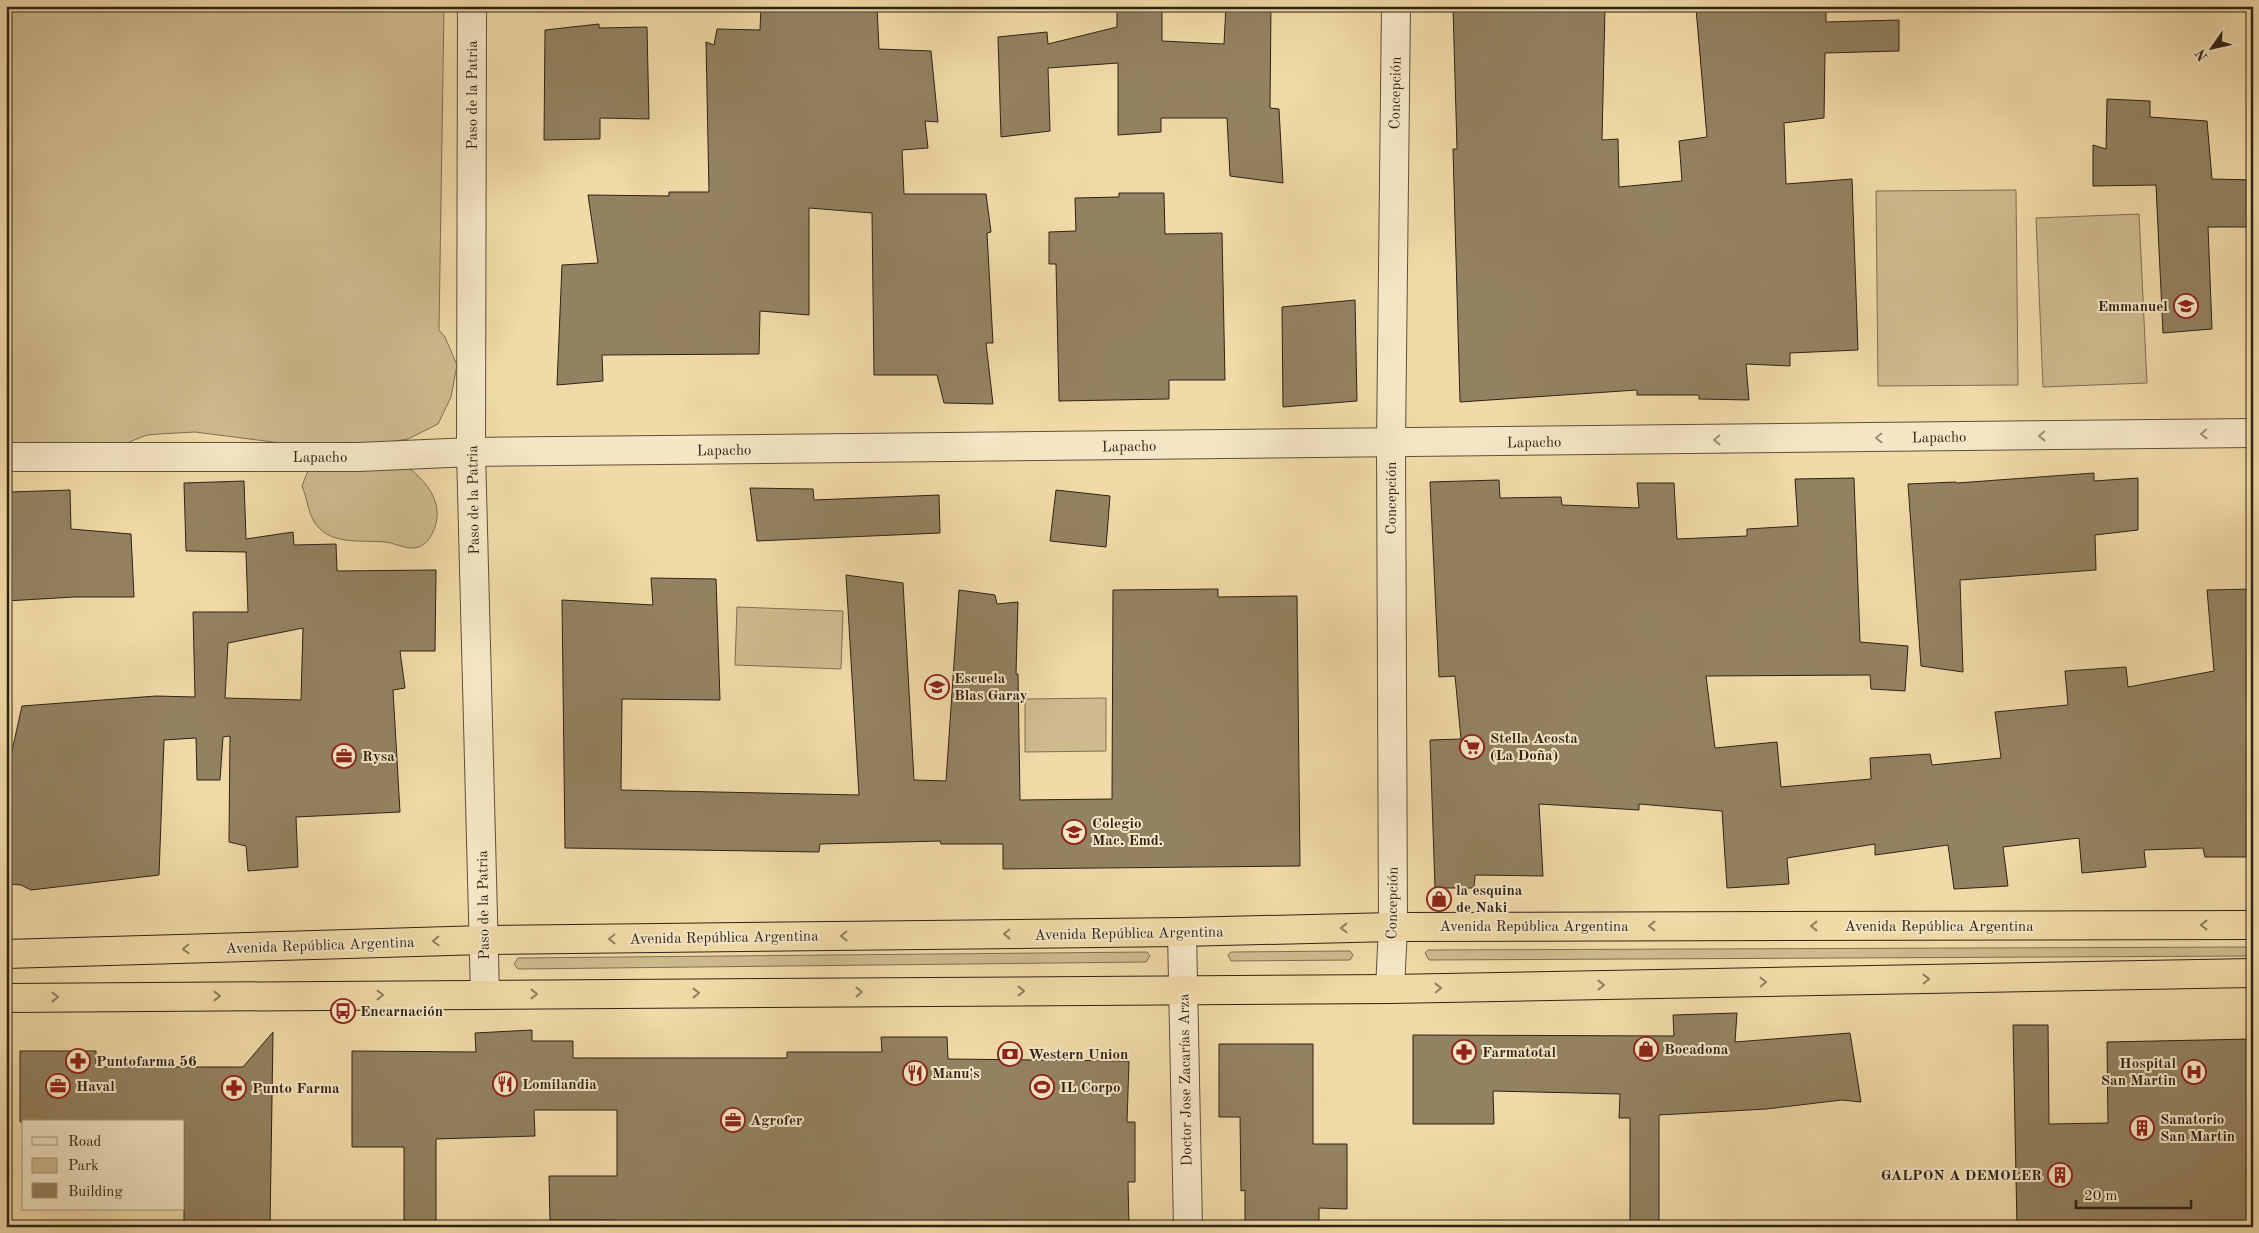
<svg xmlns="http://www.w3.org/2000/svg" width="2259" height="1233" viewBox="0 0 2259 1233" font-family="'Old Standard TT',serif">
	<rect width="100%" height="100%" fill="#f0daa7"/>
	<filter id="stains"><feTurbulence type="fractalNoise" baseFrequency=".004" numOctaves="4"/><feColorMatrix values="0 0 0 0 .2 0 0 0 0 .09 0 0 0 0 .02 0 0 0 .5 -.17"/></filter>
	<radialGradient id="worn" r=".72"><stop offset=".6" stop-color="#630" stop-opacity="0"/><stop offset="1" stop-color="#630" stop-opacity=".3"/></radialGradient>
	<g fill="#cfbb8e" stroke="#7f6e52">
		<path d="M6 6H444L439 330 445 337 457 365 451 397 438 424 408 439 376 444 312 447 195 432 159 434 147 435 88 458 6 453Z"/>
		<path d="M2016 190 2018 385 1878 386 1876 191Z"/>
		<path d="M2139 214 2147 383 2043 387 2036 218Z"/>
		<path d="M403 464C427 480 447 505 432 534 429 540 423 547 415 548 406 549 394 543 385 542 365 540 335 545 319 528 308 517 308 500 302 486L309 468Z"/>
		<path d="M737 607 843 611 841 669 735 665Z"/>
		<path d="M1106 698V751L1025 752V699Z"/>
		<path d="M2253 947V956L1429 960 1425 953 1428 950Z"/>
		<path d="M1350 951 1353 955 1350 960 1231 961 1228 955 1231 952Z"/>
		<path d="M1147 952 1150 956 1146 962 518 969 514 964 518 958Z"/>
	</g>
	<g fill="#938261" stroke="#2f2215" fill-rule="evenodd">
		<path d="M761 6H791V12L844 6H877L879 49 931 51 938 122 925 121 928 148 902 150 904 194H986L991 232 987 233 993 343H986L993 404 944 403 937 375H874L872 213 809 208V315L760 311 759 354 602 355 603 381 557 385 562 265 598 263 588 195 669 196V192H709L706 42 714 45 717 29 760 30Z"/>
		<path d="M1162 6V41L1224 44 1226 6H1271L1270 108 1279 109 1283 183 1230 176 1227 118H1161V132L1118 135V63L1048 68 1050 131 1001 137 998 37 1047 32 1048 44 1117 27V7Z"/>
		<path d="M1453 6H1605L1602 140 1618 139 1619 187 1682 181 1679 141 1707 137 1696 8 1826 6V22L1899 20V51L1825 53 1824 118 1784 123 1786 184 1852 179 1858 350 1790 353V366L1746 364 1749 400 1699 399V395H1637V390L1460 402 1453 149H1457Z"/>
		<path d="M599 24V28L647 27 649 119 600 118V139L544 140 545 30Z"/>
		<path d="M2107 99 2150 101V117L2207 121 2212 179 2253 180V227H2208L2212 329 2163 333 2156 185 2093 186V145L2106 149Z"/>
		<path d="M1119 193H1164L1165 234 1222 233 1225 380H1169V399L1059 401 1056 264H1049V232L1076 231 1075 198 1119 197Z"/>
		<path d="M1355 300 1357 401 1283 407 1282 307Z"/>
		<path d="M2094 473V481L2138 478V530L2095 535 2096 570 1960 580 1963 672 1921 666 1908 484 1956 482 1957 483Z"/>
		<path d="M1854 478 1860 642 1908 646 1905 691 1871 689 1870 675 1706 676 1715 748 1777 742 1781 787 1871 779 1870 758 1930 754 1932 765 2001 758 1995 712 2068 705 2065 671 2126 667 2128 687 2214 671 2207 590 2253 589V857H2205L2203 848 2144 850 2146 867 2082 873 2079 838 2003 847 2008 886 1954 889 1948 845 1875 855V844L1787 858 1789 884 1727 888 1722 811 1639 804V810L1539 804 1543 876 1475 875 1474 888H1435L1430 740 1461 739 1455 676 1439 677 1430 482 1499 480 1500 498 1561 497 1562 505 1639 508 1637 483H1674L1677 539 1747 536V529L1798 526 1795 479Z"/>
		<path d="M244 481 246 539 293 532 294 545 336 544 337 571 436 570 435 651H400L405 688 393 690 400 812 296 817 298 867 248 871 246 846 229 842 230 736 223 737 220 780H197L196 738 164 740 159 875 31 890 21 885 6 884V778L22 706 156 696 195 697 193 612H248L246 552 186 551 184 483ZM303 628 301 700 225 698 228 643Z"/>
		<path d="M750 488 813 489 814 500 939 495 940 533 757 541Z"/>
		<path d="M70 490 71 529 131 534 134 597H74L6 601V552L12 553 10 492Z"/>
		<path d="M1056 490 1110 496 1106 547 1050 541Z"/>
		<path d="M846 575 903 583 914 780 946 781 959 590 995 595 997 604 1018 602 1016 674H1018L1020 800 1112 799 1113 590 1218 589V597L1297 596 1300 866 1003 869V844H941L940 841 820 844 819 852 565 848 562 600 653 605 651 578 716 579 720 700 622 699 621 790 859 795Z"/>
		<path d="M1737 1013 1735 1042 1850 1033 1861 1102 1842 1100 1766 1109 1659 1115V1227H1630V1118H1619L1620 1094 1493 1091 1494 1124H1413V1035L1674 1036 1673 1015Z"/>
		<path d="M2013 1025H2048L2049 1124 2108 1123 2107 1042 2253 1039 2251 1227H2017Z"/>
		<path d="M532 1030V1041H573V1058H787V1052H882L881 1037H947L948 1059 1129 1061 1127 1122H1135V1182H1128L1129 1227H702L614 1225V1220H550L549 1176H617V1110H534L535 1136 436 1139V1227H404V1147H352V1051L476 1052 475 1033Z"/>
		<path d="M273 1032 270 1227H184V1122H20V1051H96V1067H243Z"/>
		<path d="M1219 1044H1313V1144H1347V1209L1319 1208V1227H1245V1190L1241 1191 1240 1117H1219Z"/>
	</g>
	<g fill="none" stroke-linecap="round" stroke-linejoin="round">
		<defs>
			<g id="minor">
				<path d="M472 6 471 452 485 994"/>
				<path d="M6 457H359L471 452 2253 433"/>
				<path d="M1182 932 1188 1227"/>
				<path d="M1390 989 1393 927 1391 444 1396 6"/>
			</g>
			<g id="highway">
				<path d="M6 954 484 940 1182 932 1393 927 2253 925"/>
				<path d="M6 998 1390 989 2253 973"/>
			</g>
		</defs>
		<use href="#minor" stroke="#5f503a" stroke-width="30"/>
		<use href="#highway" stroke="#2f2215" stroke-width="30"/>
		<use href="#minor" stroke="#f5e7c6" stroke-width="28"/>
		<use href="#highway" stroke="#f0daa7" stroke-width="28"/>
	</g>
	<defs><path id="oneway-chevron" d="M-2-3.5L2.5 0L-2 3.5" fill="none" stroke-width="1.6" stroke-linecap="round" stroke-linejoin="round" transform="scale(1.25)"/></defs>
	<g stroke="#9c8e76">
		<use href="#oneway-chevron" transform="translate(2204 434) rotate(179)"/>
		<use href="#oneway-chevron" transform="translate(2042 436) rotate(179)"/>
		<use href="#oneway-chevron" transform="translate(1879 438) rotate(179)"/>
		<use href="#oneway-chevron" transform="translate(1717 440) rotate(179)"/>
	</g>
	<g stroke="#907e5e">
		<use href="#oneway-chevron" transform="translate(2204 925) rotate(180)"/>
		<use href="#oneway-chevron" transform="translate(1652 926) rotate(180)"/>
		<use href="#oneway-chevron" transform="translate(1814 926) rotate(180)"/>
		<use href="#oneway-chevron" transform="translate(1344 928) rotate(178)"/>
		<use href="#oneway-chevron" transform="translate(1007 934) rotate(179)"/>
		<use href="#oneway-chevron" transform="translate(844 936) rotate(179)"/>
		<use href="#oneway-chevron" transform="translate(612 939) rotate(179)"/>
		<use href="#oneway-chevron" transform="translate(436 941) rotate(178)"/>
		<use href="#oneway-chevron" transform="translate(186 949) rotate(178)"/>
		<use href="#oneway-chevron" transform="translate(1926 979) rotate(-1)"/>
		<use href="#oneway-chevron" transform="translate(1763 982) rotate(-1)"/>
		<use href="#oneway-chevron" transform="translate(1601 985) rotate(-1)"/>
		<use href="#oneway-chevron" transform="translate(1438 988) rotate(-1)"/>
		<use href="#oneway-chevron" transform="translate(1021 991)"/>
		<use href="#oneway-chevron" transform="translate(859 992)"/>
		<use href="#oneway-chevron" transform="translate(696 993)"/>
		<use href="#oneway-chevron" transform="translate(534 994)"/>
		<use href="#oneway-chevron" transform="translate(380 995)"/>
		<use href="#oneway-chevron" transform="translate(217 996)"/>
		<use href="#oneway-chevron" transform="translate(55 997)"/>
	</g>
	<defs>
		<symbol id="school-ring" viewBox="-11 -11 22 22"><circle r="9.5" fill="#f5e7c6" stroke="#8f2418" stroke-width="1.5"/><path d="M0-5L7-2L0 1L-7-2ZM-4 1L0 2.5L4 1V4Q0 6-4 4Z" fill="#8f2418"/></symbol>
		<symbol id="supermarket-ring" viewBox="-11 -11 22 22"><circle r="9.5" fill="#f5e7c6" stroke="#8f2418" stroke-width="1.5"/><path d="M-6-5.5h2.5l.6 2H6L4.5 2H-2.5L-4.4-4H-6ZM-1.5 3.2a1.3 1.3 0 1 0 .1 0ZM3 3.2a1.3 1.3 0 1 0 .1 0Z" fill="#8f2418"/></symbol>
		<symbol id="office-ring" viewBox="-11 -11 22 22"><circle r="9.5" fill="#f5e7c6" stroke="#8f2418" stroke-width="1.5"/><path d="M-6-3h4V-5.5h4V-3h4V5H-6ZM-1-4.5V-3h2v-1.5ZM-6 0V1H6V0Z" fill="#8f2418"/></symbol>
		<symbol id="shop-ring" viewBox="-11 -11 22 22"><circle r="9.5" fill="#f5e7c6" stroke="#8f2418" stroke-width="1.5"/><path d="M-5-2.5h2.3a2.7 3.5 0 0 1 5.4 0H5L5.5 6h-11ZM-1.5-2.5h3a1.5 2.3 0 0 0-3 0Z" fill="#8f2418"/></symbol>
		<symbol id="bus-ring" viewBox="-11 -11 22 22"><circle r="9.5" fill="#f5e7c6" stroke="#8f2418" stroke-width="1.5"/><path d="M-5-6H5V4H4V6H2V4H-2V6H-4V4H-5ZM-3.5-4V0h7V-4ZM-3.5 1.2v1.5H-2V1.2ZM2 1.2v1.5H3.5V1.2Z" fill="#8f2418"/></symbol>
		<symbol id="pharmacy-ring" viewBox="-11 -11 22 22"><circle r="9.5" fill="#f5e7c6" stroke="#8f2418" stroke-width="1.5"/><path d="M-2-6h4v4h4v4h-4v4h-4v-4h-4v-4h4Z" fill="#8f2418"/></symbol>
		<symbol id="bank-ring" viewBox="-11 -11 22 22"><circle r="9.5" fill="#f5e7c6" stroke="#8f2418" stroke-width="1.5"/><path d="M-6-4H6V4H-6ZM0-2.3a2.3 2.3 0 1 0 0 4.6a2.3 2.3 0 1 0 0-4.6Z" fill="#8f2418"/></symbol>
		<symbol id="hospital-ring" viewBox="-11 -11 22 22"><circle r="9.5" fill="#f5e7c6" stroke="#8f2418" stroke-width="1.5"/><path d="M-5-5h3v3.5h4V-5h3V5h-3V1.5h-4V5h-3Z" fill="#8f2418"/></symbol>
		<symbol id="restaurant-ring" viewBox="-11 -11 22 22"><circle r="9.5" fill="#f5e7c6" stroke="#8f2418" stroke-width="1.5"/><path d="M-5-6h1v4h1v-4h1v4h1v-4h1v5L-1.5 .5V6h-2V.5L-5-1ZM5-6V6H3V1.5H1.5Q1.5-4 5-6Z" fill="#8f2418"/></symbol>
		<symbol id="stadium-ring" viewBox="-11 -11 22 22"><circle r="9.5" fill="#f5e7c6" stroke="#8f2418" stroke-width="1.5"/><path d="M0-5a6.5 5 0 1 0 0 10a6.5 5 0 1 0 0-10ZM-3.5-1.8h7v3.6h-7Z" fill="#8f2418"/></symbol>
		<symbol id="building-ring" viewBox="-11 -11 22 22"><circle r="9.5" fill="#f5e7c6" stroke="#8f2418" stroke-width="1.5"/><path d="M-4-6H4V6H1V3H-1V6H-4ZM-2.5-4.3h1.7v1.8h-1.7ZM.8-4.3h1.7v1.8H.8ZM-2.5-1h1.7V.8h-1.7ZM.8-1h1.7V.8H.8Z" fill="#8f2418"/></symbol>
	</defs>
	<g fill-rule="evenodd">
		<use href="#school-ring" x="2172" y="292" width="28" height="28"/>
		<use href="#school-ring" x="923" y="673" width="28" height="28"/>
		<use href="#supermarket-ring" x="1458" y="733" width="28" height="28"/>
		<use href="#office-ring" x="330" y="742" width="28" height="28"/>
		<use href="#school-ring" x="1060" y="818" width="28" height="28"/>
		<use href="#shop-ring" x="1425" y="885" width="28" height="28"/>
		<use href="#bus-ring" x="329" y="997" width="28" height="28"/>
		<use href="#shop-ring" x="1632" y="1035" width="28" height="28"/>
		<use href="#pharmacy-ring" x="1450" y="1038" width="28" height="28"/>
		<use href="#bank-ring" x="996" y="1040" width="28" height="28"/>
		<use href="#pharmacy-ring" x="64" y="1047" width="28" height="28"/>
		<use href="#hospital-ring" x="2180" y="1058" width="28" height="28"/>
		<use href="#restaurant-ring" x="901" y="1059" width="28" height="28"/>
		<use href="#restaurant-ring" x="491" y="1070" width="28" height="28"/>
		<use href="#office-ring" x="44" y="1072" width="28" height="28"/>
		<use href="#stadium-ring" x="1028" y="1073" width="28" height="28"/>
		<use href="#pharmacy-ring" x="220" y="1074" width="28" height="28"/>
		<use href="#office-ring" x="719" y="1106" width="28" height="28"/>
		<use href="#building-ring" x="2128" y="1114" width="28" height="28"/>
		<use href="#building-ring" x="2046" y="1161" width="28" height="28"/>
	</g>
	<g text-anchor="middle" stroke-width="4" stroke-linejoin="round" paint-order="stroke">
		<g font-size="15" fill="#2f2215" stroke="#f5e7c6">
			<text transform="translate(1395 93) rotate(-89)" y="5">Concepción</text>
			<text transform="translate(472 95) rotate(-90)" y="5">Paso de la Patria</text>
			<text transform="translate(1939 437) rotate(-1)" y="5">Lapacho</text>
			<text transform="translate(1534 442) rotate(-1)" y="5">Lapacho</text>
			<text transform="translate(1129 446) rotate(-1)" y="5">Lapacho</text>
			<text transform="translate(724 450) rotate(-1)" y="5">Lapacho</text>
			<text x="320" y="462">Lapacho</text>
			<text transform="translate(1391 498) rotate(-90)" y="5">Concepción</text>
			<text transform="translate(473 500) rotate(-91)" y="5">Paso de la Patria</text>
			<text transform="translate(1392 903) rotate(-89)" y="5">Concepción</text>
			<text transform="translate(483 905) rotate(-91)" y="5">Paso de la Patria</text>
			<text x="1534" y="931">Avenida República Argentina</text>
			<text x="1939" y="931">Avenida República Argentina</text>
			<text transform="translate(1129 933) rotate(-1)" y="5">Avenida República Argentina</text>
			<text transform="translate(724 937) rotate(-1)" y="5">Avenida República Argentina</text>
			<text transform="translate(320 945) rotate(-2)" y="5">Avenida República Argentina</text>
			<text transform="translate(1185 1080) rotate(-91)" y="5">Doctor Jose Zacarías Arza</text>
		</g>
		<g font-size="15" font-weight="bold" fill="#2f2215" stroke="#f5e7c6" text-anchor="start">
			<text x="2168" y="311" text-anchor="end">Emmanuel</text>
			<text x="954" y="683">Escuela<tspan x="954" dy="17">Blas Garay</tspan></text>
			<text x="1490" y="743">Stella Acosta<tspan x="1490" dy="17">(La Doña)</tspan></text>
			<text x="362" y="761">Rysa</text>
			<text x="1092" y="828">Colegio<tspan x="1092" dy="17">Mac. Emd.</tspan></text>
			<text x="1456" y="895">la esquina<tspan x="1456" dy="17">de Naki</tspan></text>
			<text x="360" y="1016">Encarnación</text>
			<text x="1664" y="1054">Bocadona</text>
			<text x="1482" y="1057">Farmatotal</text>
			<text x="1028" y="1059">Western Union</text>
			<text x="96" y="1066">Puntofarma 56</text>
			<text x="2176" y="1068" text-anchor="end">Hospital<tspan x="2176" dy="17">San Martin</tspan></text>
			<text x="932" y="1078">Manu's</text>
			<text x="522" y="1089">Lomilandia</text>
			<text x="76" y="1091">Haval</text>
			<text x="1060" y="1092">IL Corpo</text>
			<text x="252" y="1093">Punto Farma</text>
			<text x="2160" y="1124">Sanatorio<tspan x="2160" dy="17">San Martin</tspan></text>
			<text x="750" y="1125">Agrofer</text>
			<text x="2042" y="1180" text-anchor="end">GALPON A DEMOLER</text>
		</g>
	</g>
	<rect width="2259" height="1233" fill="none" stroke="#f0daa7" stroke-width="25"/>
	<rect x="8" y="8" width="2244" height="1218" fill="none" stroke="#2f2215" stroke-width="2.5"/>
	<rect x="12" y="12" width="2234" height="1208" fill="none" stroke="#2f2215"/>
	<rect x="22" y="1120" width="162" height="90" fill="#f5e7c6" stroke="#a6987f"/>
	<rect x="32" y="1137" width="25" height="8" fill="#f5e7c6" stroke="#a6987f"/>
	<text x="68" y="1146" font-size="15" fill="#2f2215">Road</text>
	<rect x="32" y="1158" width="25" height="15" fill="#cfbb8e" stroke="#a6987f"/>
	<text x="68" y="1170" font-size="15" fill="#2f2215">Park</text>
	<rect x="32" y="1183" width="25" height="15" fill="#938261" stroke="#a6987f"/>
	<text x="68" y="1196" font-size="15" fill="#2f2215">Building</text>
	<g transform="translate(2212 48) rotate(236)" stroke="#f5e7c6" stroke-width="4" paint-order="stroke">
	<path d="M0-4L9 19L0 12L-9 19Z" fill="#2f2215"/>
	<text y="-8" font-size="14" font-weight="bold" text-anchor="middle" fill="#2f2215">N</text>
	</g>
	<path d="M2076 1200v8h115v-8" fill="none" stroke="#2f2215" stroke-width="2.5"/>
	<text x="2084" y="1200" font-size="15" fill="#2f2215" stroke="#f5e7c6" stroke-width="4" paint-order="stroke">20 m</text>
	<rect width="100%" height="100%" filter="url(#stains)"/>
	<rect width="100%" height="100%" fill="url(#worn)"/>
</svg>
